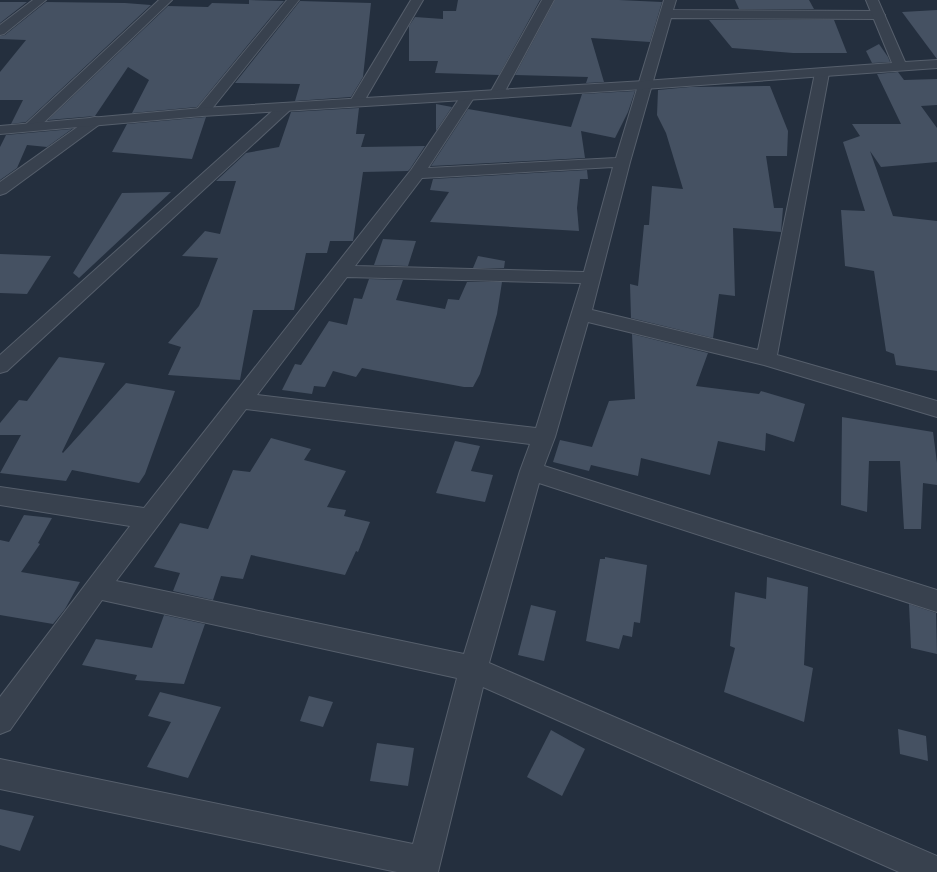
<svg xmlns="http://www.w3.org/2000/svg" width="937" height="872" viewBox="0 0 937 872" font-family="'DejaVu Sans',sans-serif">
	<rect width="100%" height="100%" fill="#242f3e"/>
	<g fill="#455162">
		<path d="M249 0 284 1 197 107 132 113 149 80 128 67 95 116 48 120 168 6 208 7 212 3 249 4Z"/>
		<path d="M458 0H540L499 75 435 73 438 61H409V26L415 17 443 19V11H456Z"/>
		<path d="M555 0H619L662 2 650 42 591 38 604 82 586 83 588 77 515 75Z"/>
		<path d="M735 0H809L814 9H739Z"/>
		<path d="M300 1 371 3 363 77 351 97 295 101 300 84 235 83Z"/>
		<path d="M0 2H27L0 23Z"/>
		<path d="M46 2 125 3 151 5 26 122 11 124 23 100H0V72L26 40 0 39V36L5 35Z"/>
		<path d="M937 10V59L902 12Z"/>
		<path d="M709 20H834L847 53H793L732 48Z"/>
		<path d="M879 44 888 57 890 62 872 63 866 51Z"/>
		<path d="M898 72 904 80 937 79V105L921 106 937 128V162L881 167 870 151 893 216 937 221V371L896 365 894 354 886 351 874 271 845 266 841 210 865 211 843 142 860 136 852 124H901L877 74Z"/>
		<path d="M770 86 788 131 787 156H766L774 208H783L781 232 733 228 735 296 719 294 713 338 631 318 630 284 638 286 644 225H649L652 186 683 189 666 133 657 115 658 90 690 87Z"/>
		<path d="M635 91 628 112 615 138 581 131 585 158 431 166 468 109 571 127 582 94Z"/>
		<path d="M436 104 452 107 436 131Z"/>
		<path d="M359 108 356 134H365L361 147 425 146 410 169 408 171 363 172 353 241H330L327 253H306L294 310H253L240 380 168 375 181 347 168 343 199 306 218 258 182 256 205 231 220 234 236 181H216L246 153 279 147 291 112Z"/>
		<path d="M206 117 192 159 112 152 127 124Z"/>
		<path d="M72 129 47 147 27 145 17 168 0 180V147L6 135Z"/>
		<path d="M587 170 588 179H580L577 208 579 231 430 222 449 192 430 190 433 179Z"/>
		<path d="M171 192 79 278 73 273 122 193Z"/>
		<path d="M383 239 416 241 408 266 374 265Z"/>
		<path d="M0 254 51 256 27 294 0 293Z"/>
		<path d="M478 256 505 261 504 268H473Z"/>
		<path d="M369 279 403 280 396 300 445 309 448 299 459 300 467 282H502L497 314 480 374 473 387H464L362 368 356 377 333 371 325 387 314 386 312 394 282 390 295 364 301 365 329 321 347 325 354 298 362 299Z"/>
		<path d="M632 334 708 353 696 386 759 394 761 391 805 404 794 442 766 433 765 451 718 441 710 475 641 458 638 476 591 465 589 471 553 462 560 440 592 447 609 401 635 399Z"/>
		<path d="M59 357 105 363 62 452 63 453 126 383 175 391 145 474 139 483 72 470 66 481 0 473 21 435H0V423L19 400 27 401Z"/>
		<path d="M842 417 933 432 937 463V485L923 483 921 529H904L900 461H869L867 512 841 505Z"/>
		<path d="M271 438 311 449 304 460 346 471 327 507 346 510 344 516 370 522 358 552 356 551 345 575 251 555 243 579 221 576 213 600 173 591 180 573 154 567 180 523 208 529 233 470 250 472Z"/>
		<path d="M455 441 480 446 471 471 493 475 485 502 436 493Z"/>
		<path d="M24 515 52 518 38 543 40 544 21 572 80 582 65 609 53 624 0 615V540L9 542Z"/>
		<path d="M605 557 647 565 640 623 634 622 632 637 623 635 619 649 586 641 600 559H605Z"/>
		<path d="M767 577 808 587 804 665 813 668 804 722 724 692 735 648 730 646 735 592 766 599Z"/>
		<path d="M909 604 936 613 937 654 911 648Z"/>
		<path d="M531 605 556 611 544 661 518 655Z"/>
		<path d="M164 615 205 624 184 684 135 680 137 675 82 665 96 639 152 648Z"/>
		<path d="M160 692 221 707 188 778 147 767 171 722 148 716Z"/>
		<path d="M309 696 333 702 323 727 300 721Z"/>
		<path d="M898 729 926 736 928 761 900 754Z"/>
		<path d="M551 730 585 749 562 796 527 777Z"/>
		<path d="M377 743 414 748 408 786 370 781Z"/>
		<path d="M0 809 34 816 20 851 0 845Z"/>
	</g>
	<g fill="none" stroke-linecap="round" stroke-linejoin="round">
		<defs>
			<g id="minor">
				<path d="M33 0H46L4 34 0 35V25Z"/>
				<path d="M159 0H172L36 130H26L24 127 26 124Z"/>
				<path d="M287 0H299L207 115H197L195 112 197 109Z"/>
				<path d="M411 0H423L363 103 361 106H351L349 103Z"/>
				<path d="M542 0H554L504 93 502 96H492L490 93Z"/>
				<path d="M664 0H676L673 10 879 11 885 15 879 19 671 18 630 162 592 310 758 350 815 73 817 70H827L829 73 777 355 937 401V417L764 365 588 322 555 437 544 466 937 590V612L539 483 489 663 937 856V872H899L483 687 438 872H397L0 789V759L413 844 457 678 102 600 10 730 0 734V697L130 526 0 505V487L144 508 411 170 463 93H473L475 96 428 168 616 158ZM613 167 584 272 355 266 422 178ZM347 277 581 283 536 428 257 395ZM246 409 530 444 520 471 464 654 116 581Z"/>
				<path d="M284 104 289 105 291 108 289 111 7 371 0 373V355L279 105Z"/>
				<path d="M95 117 100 118 102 121 100 124 6 193 0 195V182L90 118Z"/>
			</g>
			<path id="tertiary" d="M866 0H878L905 62 937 60V68L644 89 202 116 0 134V126L202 108 644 81 892 63Z"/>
		</defs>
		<use href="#minor" stroke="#565f6c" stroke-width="2"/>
		<use href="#tertiary" stroke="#565f6c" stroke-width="2"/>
		<use href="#minor" fill="#38414e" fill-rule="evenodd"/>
		<use href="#tertiary" fill="#38414e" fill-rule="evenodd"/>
	</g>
</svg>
